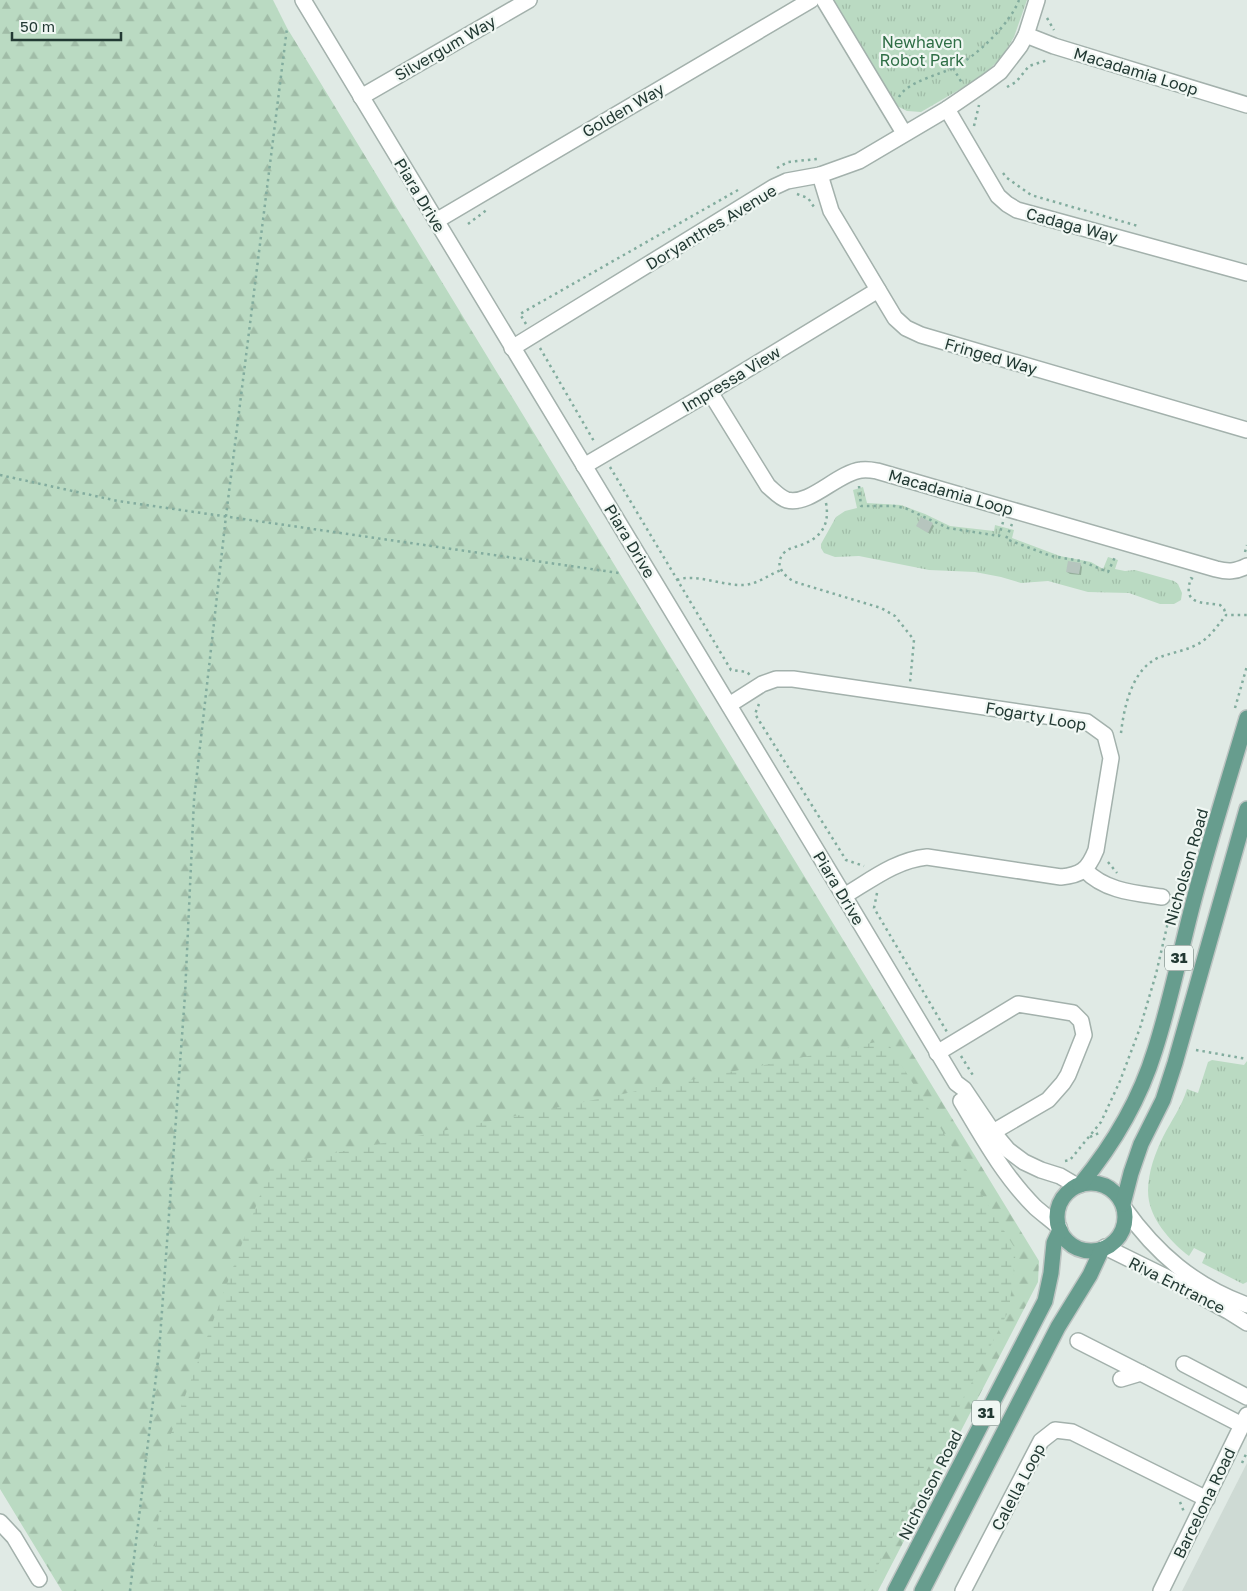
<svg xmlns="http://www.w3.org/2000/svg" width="1247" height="1591" viewBox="0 0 1247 1591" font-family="'Golos Text',sans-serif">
	<defs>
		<pattern id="grass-tufts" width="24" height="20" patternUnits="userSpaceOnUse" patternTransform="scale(1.25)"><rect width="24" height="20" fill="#badac2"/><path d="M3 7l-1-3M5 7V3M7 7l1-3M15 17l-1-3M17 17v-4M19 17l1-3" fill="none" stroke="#a0bca7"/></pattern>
		<pattern id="forest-firs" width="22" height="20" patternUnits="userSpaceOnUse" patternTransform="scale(1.25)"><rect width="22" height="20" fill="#badac2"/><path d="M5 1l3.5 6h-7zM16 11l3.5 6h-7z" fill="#a0bca7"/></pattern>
		<pattern id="wetland-marsh" width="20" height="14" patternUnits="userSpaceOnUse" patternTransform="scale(1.25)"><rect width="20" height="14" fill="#badac2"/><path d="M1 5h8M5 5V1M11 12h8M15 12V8" fill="none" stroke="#a0bca7"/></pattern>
	</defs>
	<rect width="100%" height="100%" fill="#e0eae5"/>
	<path fill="#cedad4" d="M1247 1463V1591H1182Z"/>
	<g fill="url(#grass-tufts)">
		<path d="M832 0H1027L1014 37 1002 57 981 77 921 112 907 111 895 105Z"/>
		<path d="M863 487 867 503 901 505 925 514 950 526 994 531 995 525 1014 530 1012 538 1060 556 1091 562 1103 569 1108 557 1118 560 1115 569 1125 571 1135 570 1174 581 1178 584 1182 593 1181 600 1174 604H1160L1129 593 1088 592 1048 581 1021 583 1001 577 975 572 929 570 859 556 835 557 824 553 821 548V544L836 517 845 511 857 508 853 490Z"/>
		<path d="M1212 1060 1244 1065 1247 1061V1282L1243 1284 1202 1263 1206 1254 1194 1248 1189 1256C1172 1243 1153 1222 1149 1201 1145 1181 1154 1155 1163 1137 1171 1121 1182 1106 1187 1089L1198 1093 1208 1062Z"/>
	</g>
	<path fill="url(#forest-firs)" d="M0 0H273L287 28 1039 1261 1038 1282 878 1591H62L0 1489Z"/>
	<path fill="url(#wetland-marsh)" d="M886 1040 1016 1250 1009 1310 865 1591H149L169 1439 271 1166Z"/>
	<g fill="#0003">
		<path d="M932 524 934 526 930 534 920 527Z"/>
		<path d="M1080 564 1082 567 1081 575 1070 574 1067 572Z"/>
	</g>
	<g fill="#b6c5be">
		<path d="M921 517 933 523 928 533 916 526Z"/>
		<path d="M1068 561 1081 563 1079 574 1066 572Z"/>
	</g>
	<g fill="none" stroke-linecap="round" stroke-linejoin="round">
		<defs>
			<g id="minor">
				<path d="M303 0 844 896 956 1083 964 1089 993 1132 1008 1150 1024 1162 1041 1170 1060 1176 1077 1186"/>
				<path d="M824 0 904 133"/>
				<path d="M1026 35 1054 46 1247 105"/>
				<path d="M361 97 529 0"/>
				<path d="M947 109 998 196 1007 204 1017 210 1247 273"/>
				<path d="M820 175 831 211 895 318 906 328 921 335 1247 430"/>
				<path d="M436 221 811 0"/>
				<path d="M512 348 774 187 787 181 820 175 859 161 947 109 985 83 1000 72 1020 46 1026 35 1037 0"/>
				<path d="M710 392 768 486C774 491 780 498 787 500 810 506 837 473 861 470 867 469 872 470 877 471L1216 569C1228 572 1235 572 1247 566"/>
				<path d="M584 466 710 392 878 290"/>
				<path d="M729 705 762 684 776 679H793L1087 722 1105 735 1111 758 1096 850C1088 870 1081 875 1061 877L927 857C896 860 871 880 844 896"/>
				<path d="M1085 870C1105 891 1134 893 1162 897"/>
				<path d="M937 1053 1018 1004 1073 1013 1081 1021 1084 1035 1068 1075 1063 1083 1048 1100 993 1132"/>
				<path d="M961 1101C983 1138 1004 1176 1035 1207 1043 1214 1051 1220 1059 1227"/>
				<path d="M1124 1208C1156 1253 1194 1286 1247 1305"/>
				<path d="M1105 1247 1166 1277 1228 1311 1247 1323"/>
				<path d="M1078 1341 1141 1373"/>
				<path d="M1184 1364 1247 1397"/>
				<path d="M1121 1379 1141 1373 1242 1425"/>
				<path d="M0 1522 14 1537 39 1579"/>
				<path d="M963 1591 1041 1441 1055 1430 1072 1432 1207 1499"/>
				<path d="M1161 1591 1247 1415"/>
			</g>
			<g id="major">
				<circle cx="1091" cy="1217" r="34"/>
				<path d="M1080 1185C1113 1145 1140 1099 1155 1050 1173 994 1183 937 1199 881 1214 826 1231 772 1247 718"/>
				<path d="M1123 1204 1131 1173 1141 1144 1163 1100 1175 1063 1247 809"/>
				<path d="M895 1591 1045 1301 1051 1273 1054 1243 1060 1230"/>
				<path d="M922 1591 1058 1327 1090 1275 1102 1249"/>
			</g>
		</defs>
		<use href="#minor" stroke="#a3b1ac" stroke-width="18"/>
		<use href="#major" stroke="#bdc4c2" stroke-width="18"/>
		<g stroke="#82ac9e" stroke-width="2.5" stroke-dasharray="2.5 4" stroke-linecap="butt">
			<path d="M1047 18 1054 30"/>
			<path d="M953 68 962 83"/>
			<path d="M1007 87 1016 82 1029 66 1048 60"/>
			<path d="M899 97C907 82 938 75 953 68 976 57 1010 24 1019 0"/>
			<path d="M974 126 979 105"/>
			<path d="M777 168 788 162 817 159"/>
			<path d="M1003 173 1007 178 1031 195 1138 226"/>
			<path d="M797 194 808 198 814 207"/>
			<path d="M468 224 488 209"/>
			<path d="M526 324 520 314 738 190"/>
			<path d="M540 348 595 443"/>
			<path d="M610 467 731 670 747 672 750 675"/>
			<path d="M0 475 118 501 619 573"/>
			<path d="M859 486 861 506H894L905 508 948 528 999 536 1003 522"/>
			<path d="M826 503C830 525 821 538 801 545 796 547 790 548 786 551 772 563 783 576 795 582L881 608 895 616 914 640 910 683"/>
			<path d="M1012 524 1006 539 1051 556 1081 561 1108 572 1116 555"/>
			<path d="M1245 552 1247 545"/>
			<path d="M1193 579 1191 578C1182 605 1201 602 1220 605L1224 609 1226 615"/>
			<path d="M677 580C695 573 723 586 744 585 758 584 768 575 781 570"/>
			<path d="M759 704 755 714 846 860 864 866"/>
			<path d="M1235 708 1247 666"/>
			<path d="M1121 733C1124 707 1132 668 1160 657 1174 652 1190 650 1203 641 1212 634 1219 624 1226 615H1247"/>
			<path d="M1108 862 1117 873"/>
			<path d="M877 893 874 908 947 1032"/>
			<path d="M1177 894 1184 874"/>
			<path d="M1196 1050 1247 1059"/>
			<path d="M961 1056 974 1077"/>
			<path d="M1090 1137 1101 1132"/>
			<path d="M1065 1161 1070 1160 1101 1122 1120 1081 1140 1028 1156 974 1171 909"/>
			<path d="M1242 1463 1247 1452"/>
			<path d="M1180 1502 1184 1512"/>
			<path d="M130 1591 159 1352 185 995 194 800 226 516 287 28"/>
		</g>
		<use href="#minor" stroke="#fff" stroke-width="15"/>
		<use href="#major" stroke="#679d8e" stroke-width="15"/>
	</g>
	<g text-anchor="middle" stroke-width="4.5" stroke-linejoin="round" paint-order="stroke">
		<g fill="#f0f7f3" stroke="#60726d" stroke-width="1">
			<rect x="1165" y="945.5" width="28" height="25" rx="4"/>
			<rect x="972" y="1400.5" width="28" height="25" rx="4"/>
		</g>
		<g font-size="15" font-weight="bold" fill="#223933">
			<text x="1179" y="963">31</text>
			<text x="986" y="1418">31</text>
		</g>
		<g font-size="16" fill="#2f6e46" stroke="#f0f7f3">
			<text x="922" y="48">Newhaven<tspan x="922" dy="18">Robot Park</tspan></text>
		</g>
		<g font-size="16" fill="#223933" stroke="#f0f7f3">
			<text transform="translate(445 48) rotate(-30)" y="6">Silvergum Way</text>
			<text transform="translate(1136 71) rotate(17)" y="6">Macadamia Loop</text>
			<text transform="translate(623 110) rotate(-30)" y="6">Golden Way</text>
			<text transform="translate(420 195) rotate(59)" y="6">Piara Drive</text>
			<text transform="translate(1072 225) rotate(15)" y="6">Cadaga Way</text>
			<text transform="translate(711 227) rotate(-31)" y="6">Doryanthes Avenue</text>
			<text transform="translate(991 356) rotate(16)" y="6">Fringed Way</text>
			<text transform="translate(731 379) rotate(-31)" y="6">Impressa View</text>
			<text transform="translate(951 492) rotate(16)" y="6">Macadamia Loop</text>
			<text transform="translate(630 541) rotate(59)" y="6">Piara Drive</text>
			<text transform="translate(1036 716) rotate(10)" y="6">Fogarty Loop</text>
			<text transform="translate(1186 867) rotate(-74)" y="6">Nicholson Road</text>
			<text transform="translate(839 888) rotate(59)" y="6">Piara Drive</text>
			<text transform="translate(1177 1285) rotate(27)" y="6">Riva Entrance</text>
			<text transform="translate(930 1485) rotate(-63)" y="6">Nicholson Road</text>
			<text transform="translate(1018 1487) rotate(-62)" y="6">Calella Loop</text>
			<text transform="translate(1204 1503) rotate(-64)" y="6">Barcelona Road</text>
		</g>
	</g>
	<path d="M12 32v8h109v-8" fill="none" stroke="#223933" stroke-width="2.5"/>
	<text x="20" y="32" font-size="15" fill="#223933" stroke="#f0f7f3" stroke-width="4" paint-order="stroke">50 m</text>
</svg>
